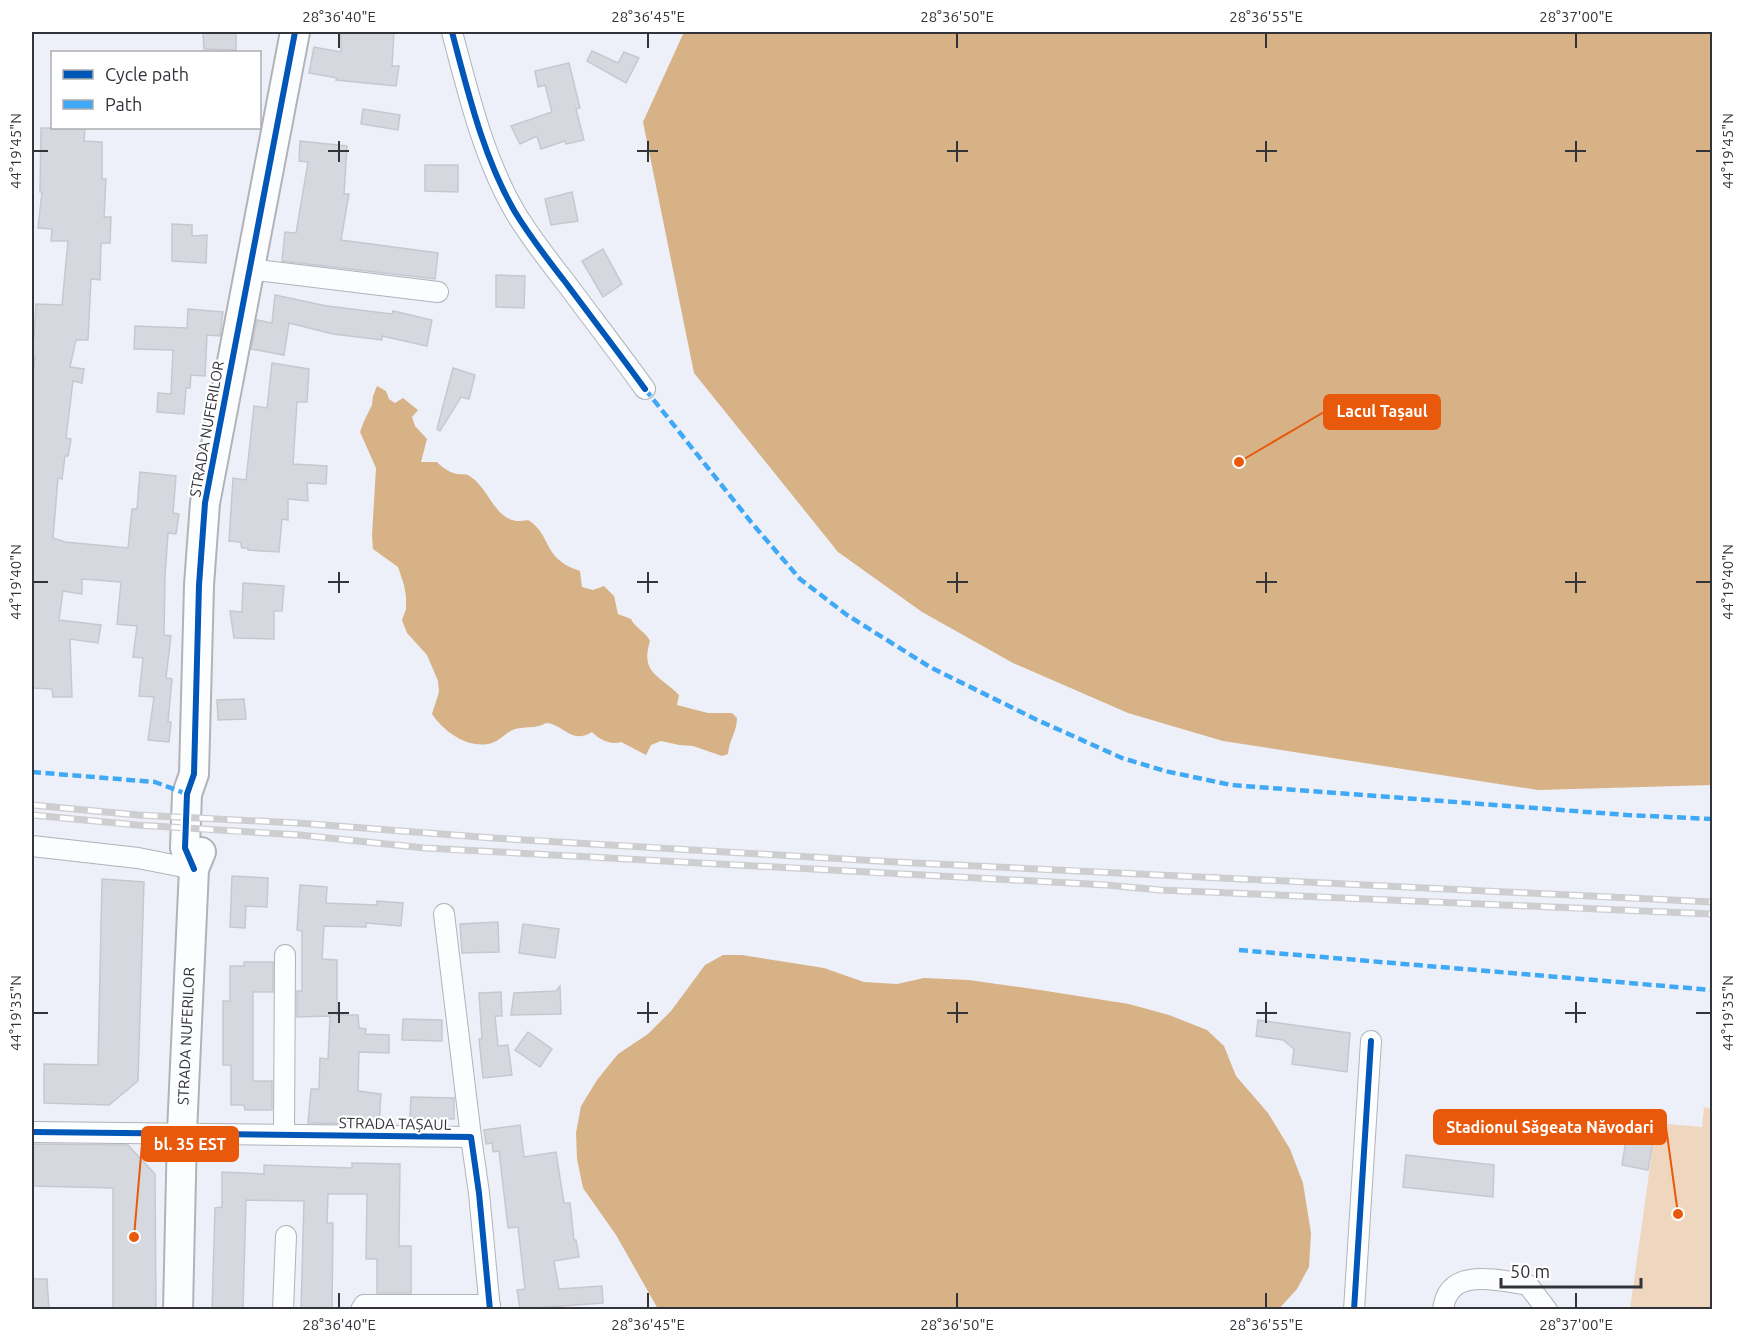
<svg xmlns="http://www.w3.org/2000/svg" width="1744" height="1341" viewBox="0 0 1744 1341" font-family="Ubuntu,sans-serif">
	<rect width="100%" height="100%" fill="#eef0f9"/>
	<path fill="#efd7bf" d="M1704 1107 1712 1109V1309H1630L1656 1123 1702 1127Z"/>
	<g fill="#d7b287">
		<path d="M684 32H1712V785L1538 790 1223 741 1128 713 1013 663 922 612 838 552 694 373 643 122Z"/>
		<path d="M377 386 386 391 389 399 395 403 403 398 418 410 412 417 415 426 427 439 421 462H437C443 468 449 472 457 474 463 475 466 473 471 477 491 490 496 528 528 520 546 531 545 547 558 559 564 565 572 568 580 571L582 587 593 590 604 586 614 596 618 614 631 619C636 629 645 631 650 641 640 673 659 675 679 695L677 705 708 713H732L737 718C737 732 729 740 728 754L722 756 693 746 679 745 661 741 651 745 646 755 621 742C610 745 600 740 592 732 571 745 564 724 546 723 537 729 526 726 515 729 506 732 500 741 492 743 469 750 444 732 432 714L439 692 438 681 427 655 407 633 402 620 406 609V597L404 585 398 567 373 549 372 535 376 468 360 432 364 421 372 405 373 396Z"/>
		<path d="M723 955H742L824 968 864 982 897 984 924 978 969 980 1040 990 1129 1004 1169 1015 1207 1030 1224 1046 1236 1076 1268 1113 1290 1149 1303 1183 1311 1233 1309 1267 1297 1289 1278 1310 658 1309 616 1235 583 1188 577 1159 576 1133 581 1106 597 1080 618 1054 648 1034 671 1011 705 965Z"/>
	</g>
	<g fill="#d6d8df" stroke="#c7c8cf" stroke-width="1.5">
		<path d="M203 32H236V50L204 49Z"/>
		<path d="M341 32H394L392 66H399L396 86 336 80 337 78 309 73 314 47 341 52Z"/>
		<path d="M592 51 618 63 624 52 639 58 626 83 587 61Z"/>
		<path d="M569 63 580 108 576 109 584 140 566 144 565 141 541 149 537 136 520 144 511 126 552 112 545 85 538 87 535 71Z"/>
		<path d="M363 109 400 115 398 130 361 124Z"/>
		<path d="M41 128H85L84 141 102 142V179H106L104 217H111L110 243H101L100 280 91 279 88 340H76L70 367 84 369 82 383 73 381 66 438 71 439 68 456H65L62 479 58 478 53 538 65 542 128 548 132 509H137L140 472 176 476 173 513 179 514 176 534 168 533 165 576 164 635 171 636 166 678 172 679 168 722H171L169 742 148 740 154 697 139 696 143 658 133 657 137 626 117 624 121 582 82 579V594L63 591 59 620 101 625 98 643 70 639 72 697H53L52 689 32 688V390L35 356H32V338H34L36 304 62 305 68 241H51L52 229 38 228 42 192H40Z"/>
		<path d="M300 141 347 146 344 194H349L341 240 438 253 435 279 282 261 285 232 296 233 308 162 299 161Z"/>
		<path d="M425 165H458V192L425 191Z"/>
		<path d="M572 192 578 221 551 225 545 199Z"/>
		<path d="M172 224 192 225V236L207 235 206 263 172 261Z"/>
		<path d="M603 249 622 284 603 297 582 261Z"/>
		<path d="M496 275 525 276 524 308 496 307Z"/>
		<path d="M275 295 327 306 392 314 393 311 432 320 427 346 382 336V340L333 334 289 323 284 355 251 349 257 320 272 323Z"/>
		<path d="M188 309 223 312 220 336 207 335 205 376 191 375 190 388H186L184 414 157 412 158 393 171 394 173 350 134 349 135 326 187 328Z"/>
		<path d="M272 363 309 369 307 402H297L293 464 327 466 326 484 307 483 308 501 288 499V520L282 519 279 552 248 550V548H242L240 542 229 541 233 478 246 480 254 406 267 408Z"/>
		<path d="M453 368 475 375 469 399 461 397 440 431 437 429Z"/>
		<path d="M243 583 284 586 282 611H274V639L234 638 230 611 242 612Z"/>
		<path d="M244 699 246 719 218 720 217 700Z"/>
		<path d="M232 876 268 878 267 907 246 906 245 928 230 927Z"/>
		<path d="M102 879 144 882 138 1081 109 1105 44 1103V1064L98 1065Z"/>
		<path d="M300 885 327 887 326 903 377 905V901L403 903 401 926 366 923V927L324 926 322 959 337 960V1015H358L359 1028 366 1029 365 1034 389 1035V1053L359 1052 358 1091 381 1094 379 1124 308 1123 311 1089H319L320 1058 328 1059 330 1016 297 1017V991H302V931L297 930Z"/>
		<path d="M498 922 499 952 462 953 460 924Z"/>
		<path d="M523 924 559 929 555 958 519 953Z"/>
		<path d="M244 962H273V992H253V1081H272V1110H245L244 1105H231V1065H223V1001H230V966H244Z"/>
		<path d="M560 986 561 1014 511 1015 514 993 556 991Z"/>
		<path d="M501 992 502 1016H495L498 1046 508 1045 512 1075 483 1078 479 1039H482L479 993Z"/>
		<path d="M403 1019 442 1020V1041L402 1040Z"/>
		<path d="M1258 1020 1350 1033 1347 1072 1292 1064 1294 1049 1283 1040 1256 1036Z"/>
		<path d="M528 1032 552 1049 540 1067 515 1050Z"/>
		<path d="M411 1097 454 1098V1119L410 1118Z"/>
		<path d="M1629 1121 1656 1123 1648 1170 1622 1165Z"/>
		<path d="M520 1125 524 1157 556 1152 564 1203H570L574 1240H576L579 1257 554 1261 559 1289 602 1286 603 1303 520 1309 517 1290 525 1289 518 1227 508 1228 499 1151 493 1152 492 1143 486 1144 484 1130Z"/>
		<path d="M32 1144 128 1145 155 1174 156 1310H113V1188L32 1186Z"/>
		<path d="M1406 1155 1494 1165 1493 1197 1403 1187Z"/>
		<path d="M352 1163 400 1164 399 1246H411V1293H377V1259H366L367 1194H328L327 1223H333L332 1310H301L304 1201 246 1200 243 1310H212L215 1208 222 1207V1172L264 1174V1165L352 1168Z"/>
		<path d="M32 1279H47L49 1310H32Z"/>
	</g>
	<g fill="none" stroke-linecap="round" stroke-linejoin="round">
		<defs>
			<g id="street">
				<path d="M452 32C468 92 483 157 515 212 530 237 548 260 566 283 592 318 619 353 645 389"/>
				<path d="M249 269 438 292"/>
				<path d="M32 846 138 858 194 869"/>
				<path d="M444 914 471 1137"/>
				<path d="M32 1132 471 1137 479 1193 490 1310"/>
				<path d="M284 1135 285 955"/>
				<path d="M283 1310 286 1236"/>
				<path d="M361 1310 364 1305H490"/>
				<path d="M1354 1310 1371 1041"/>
				<path d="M1443 1310C1448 1266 1497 1280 1528 1285L1547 1310"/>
			</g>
			<g id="secondary">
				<path d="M194 869 185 848 187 794 194 774 199 585 205 503 295 32"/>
				<path id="s1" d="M178 1310 182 1132 194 869 201 852"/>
			</g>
		</defs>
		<use href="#street" stroke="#b2b2b9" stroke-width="22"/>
		<use href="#secondary" stroke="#b2b2b9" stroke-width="32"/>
		<use href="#street" stroke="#fcfdfe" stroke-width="20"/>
		<use href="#secondary" stroke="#fcfdfe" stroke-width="28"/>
		<defs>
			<g id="rail">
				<path d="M32 805 138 815 298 823 493 838 895 862 1712 902"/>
				<path d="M32 815 137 825 300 835 425 848 1107 885 1160 890 1712 914"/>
			</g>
		</defs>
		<use href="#rail" stroke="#ceced1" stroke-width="7"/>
		<use href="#rail" stroke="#fff" stroke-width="4.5" stroke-dasharray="14" stroke-linecap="butt"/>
		<g stroke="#3fa9f5" stroke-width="4.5" stroke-dasharray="9 4.5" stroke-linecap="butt">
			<path d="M645 389 751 522 800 579 847 615 930 667 1035 719 1122 758 1165 771 1231 785 1627 815 1712 819"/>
			<path d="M32 772 155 782 187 794"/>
			<path d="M1239 950 1712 990"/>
		</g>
		<defs>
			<g id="cycleway">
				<path d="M452 32C468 92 483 157 515 212 530 237 548 260 566 283 592 318 619 353 645 389"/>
				<path d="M194 869 185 848 187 794 194 774 199 585 205 503 295 32"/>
				<path d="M32 1132 471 1137 479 1193 490 1310"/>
				<path d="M1354 1310 1371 1041"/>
			</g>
		</defs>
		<use href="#cycleway" stroke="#fff" stroke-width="10"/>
		<use href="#cycleway" stroke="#0057b8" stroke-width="6"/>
	</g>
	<path fill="none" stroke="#33333a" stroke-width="2" d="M339 33V48M648 33V48M957 33V48M1266 33V48M1576 33V48M339 141V162M648 141V162M957 141V162M1266 141V162M1576 141V162M33 151H48M328 151H349M637 151H658M947 151H968M1256 151H1277M1565 151H1586M1696 151H1711M339 572V593M648 572V593M957 572V593M1266 572V593M1576 572V593M33 582H48M328 582H349M637 582H658M947 582H968M1256 582H1277M1565 582H1586M1696 582H1711M339 1002V1023M648 1002V1023M957 1002V1023M1266 1002V1023M1576 1002V1023M33 1013H48M328 1013H349M637 1013H658M947 1013H968M1256 1013H1277M1565 1013H1586M1696 1013H1711M339 1293V1308M648 1293V1308M957 1293V1308M1266 1293V1308M1576 1293V1308"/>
	<g text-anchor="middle" stroke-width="4.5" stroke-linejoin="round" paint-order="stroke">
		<g font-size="15" fill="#33333a" stroke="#fff">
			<text transform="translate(207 429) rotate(-80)" y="5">STRADA NUFERILOR</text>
			<text dy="5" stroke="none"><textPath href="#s1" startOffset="274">STRADA NUFERILOR</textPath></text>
			<text transform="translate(395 1124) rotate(1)" y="5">STRADA TAȘAUL</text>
		</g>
	</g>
	<path fill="none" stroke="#e8590c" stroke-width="2" d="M1239 462L1324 412M1678 1214L1666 1127M134 1237L142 1144"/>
	<g fill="#e8590c" stroke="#fff" stroke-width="2">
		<circle cx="1239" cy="462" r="6"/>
		<circle cx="1678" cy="1214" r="6"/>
		<circle cx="134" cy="1237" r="6"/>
	</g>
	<g fill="#e8590c" stroke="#e8590c" stroke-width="2">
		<rect x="1324" y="395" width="116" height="34" rx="6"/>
		<rect x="1434" y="1110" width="232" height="34" rx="6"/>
		<rect x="142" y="1127" width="96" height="34" rx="6"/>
	</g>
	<g font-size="16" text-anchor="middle" font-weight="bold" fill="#fff">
		<text x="1382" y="417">Lacul Tașaul</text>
		<text x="1550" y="1133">Stadionul Săgeata Năvodari</text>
		<text x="190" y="1150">bl. 35 EST</text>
	</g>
	<rect width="1744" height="1341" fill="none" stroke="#ffffff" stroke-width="66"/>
	<rect x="51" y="51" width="210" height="78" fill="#ffffff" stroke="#adadb0" stroke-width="1.5"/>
	<rect x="63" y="70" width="30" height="9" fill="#0057b8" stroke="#adadb0" stroke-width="1.5"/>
	<text x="105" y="81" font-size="18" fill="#33333a">Cycle path</text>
	<rect x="63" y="100" width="30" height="9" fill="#3fa9f5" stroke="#adadb0" stroke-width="1.5"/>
	<text x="105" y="111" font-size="18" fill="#33333a">Path</text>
	<path d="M1501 1278v9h140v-9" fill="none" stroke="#33333a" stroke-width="3"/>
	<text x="1510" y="1278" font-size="18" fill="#33333a" stroke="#ffffff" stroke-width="4.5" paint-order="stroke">50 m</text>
	<rect x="33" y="33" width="1678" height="1275" fill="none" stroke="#33333a" stroke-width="2"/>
	<g font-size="15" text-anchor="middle" fill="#33333a">
		<text x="339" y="22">28°36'40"E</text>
		<text x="648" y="22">28°36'45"E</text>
		<text x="957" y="22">28°36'50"E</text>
		<text x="1266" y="22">28°36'55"E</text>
		<text x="1576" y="22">28°37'00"E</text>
		<text transform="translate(16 151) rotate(-90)" y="5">44°19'45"N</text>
		<text transform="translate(1728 151) rotate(-90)" y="5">44°19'45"N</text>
		<text transform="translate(16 582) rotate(-90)" y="5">44°19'40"N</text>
		<text transform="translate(1728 582) rotate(-90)" y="5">44°19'40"N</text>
		<text transform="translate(16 1013) rotate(-90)" y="5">44°19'35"N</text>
		<text transform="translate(1728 1013) rotate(-90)" y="5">44°19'35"N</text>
		<text x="339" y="1330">28°36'40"E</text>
		<text x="648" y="1330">28°36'45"E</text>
		<text x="957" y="1330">28°36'50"E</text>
		<text x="1266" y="1330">28°36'55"E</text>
		<text x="1576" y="1330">28°37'00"E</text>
	</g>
</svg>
